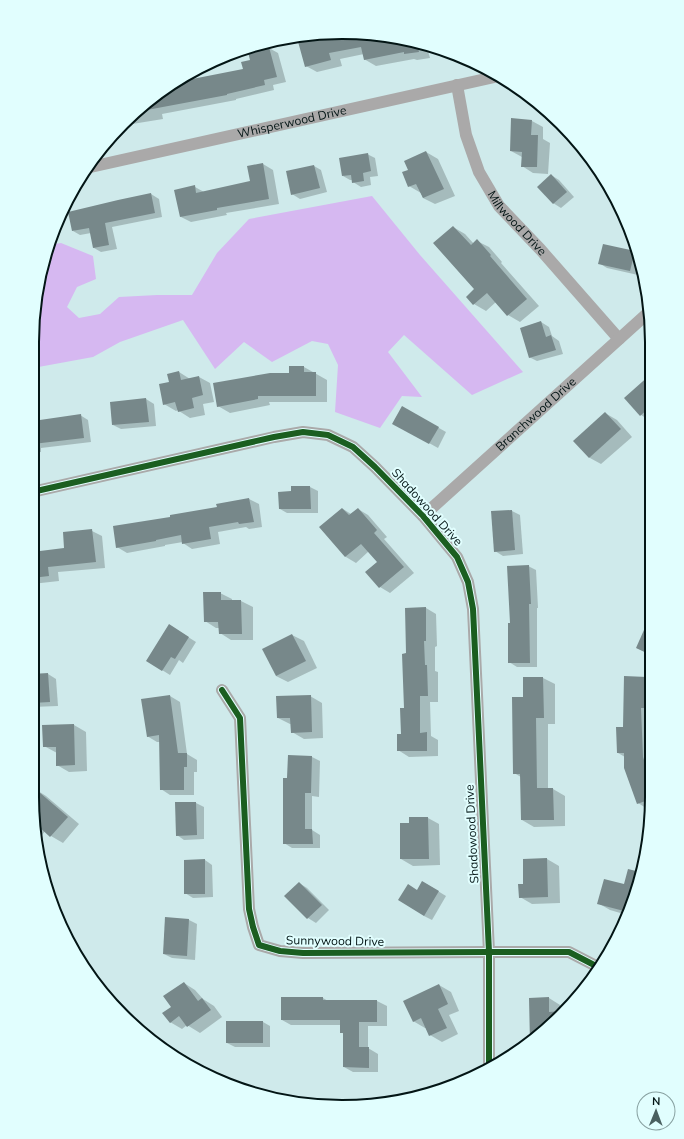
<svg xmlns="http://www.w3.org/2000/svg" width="684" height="1139" viewBox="0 0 684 1139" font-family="Mulish,sans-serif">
	<rect width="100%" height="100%" fill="#cfeaeb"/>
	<path fill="#d6b8f1" d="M372 196 420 255 523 372 472 395 404 335 388 352 422 397 402 396 380 428 335 412 338 365 328 344 312 341 272 362 244 342 215 369 183 320 120 342 93 357 33 368V321L48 245 61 243 93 256 96 279 77 287 67 307 79 318 100 314 119 297 157 295H192L217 253 249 219Z"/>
	<g fill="#0003">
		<path d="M342 32 403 38 439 49 428 51 430 58 417 60 414 59 376 66 364 59V54L340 59 342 66 317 72 306 66 317 35Z"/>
		<path d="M269 48 278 53 286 82 273 85 274 90 236 99V100L162 114 163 119 126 125 127 128 117 130 123 123 169 85 244 70 251 60Z"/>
		<path d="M532 121 543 127V139L550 143 548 174 533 173 522 166V157L511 151Z"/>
		<path d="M426 152 438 159 455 196 435 204 423 198 421 193 409 186V170Z"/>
		<path d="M367 154 375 158 378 176 370 177 371 185 361 187 353 182 352 180H350L343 176Z"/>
		<path d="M263 164 273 170 279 204 226 213 227 215 191 222 181 217 195 187 204 192 251 182Z"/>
		<path d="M314 166 321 170 327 192 300 199 292 194Z"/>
		<path d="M551 175 559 180 574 197 561 208 553 203Z"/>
		<path d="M151 194 159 199 162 217 112 227 117 249 101 252 94 248 91 233 80 235 73 231Z"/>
		<path d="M453 227 465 234 474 244 477 241 489 247 502 262 501 263 539 306 520 322 508 315 496 302 486 311 474 304 467 297 476 290Z"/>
		<path d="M55 228 57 240 49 241Z"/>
		<path d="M634 252 638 254 640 265 638 275 607 268 599 263Z"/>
		<path d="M541 322 549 327 552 336 559 341 563 354 537 361 529 357Z"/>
		<path d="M290 367H304L327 380V402H269L270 405 230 413 218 406 290 374Z"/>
		<path d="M179 372 190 379 199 377 210 383 214 402 203 404 205 415 190 418 179 411 178 410 176 411 164 404 170 382Z"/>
		<path d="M651 376V421L641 415 626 398Z"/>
		<path d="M146 399 154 404 156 426 121 429 113 425Z"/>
		<path d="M402 407 446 432 438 448 393 423Z"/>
		<path d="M605 413 617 420 632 437 601 464 590 458 575 441Z"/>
		<path d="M80 415 88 420 91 442 41 448V452L32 453 33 427 52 425Z"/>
		<path d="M292 487H310L318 491V513H287L280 509 292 492Z"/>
		<path d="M249 499 259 504 262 527 249 529 246 527 218 532 220 544 192 549 183 543V542L165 545V546L127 553 117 547 171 518 218 508 217 505Z"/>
		<path d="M343 509 351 514 358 509 368 515 387 537 384 539 414 573 390 593 380 587 366 572 378 562 369 551 356 563 346 557 321 527Z"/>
		<path d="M512 511 520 515 523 554 503 556 495 551Z"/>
		<path d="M92 531 102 536 105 568 58 572 59 581 32 584V553L65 549 64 533Z"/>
		<path d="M528 566 536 570 538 608H537V667H517L509 662 511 624Z"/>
		<path d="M220 593 232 599V601H241L253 607V640H231L220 633V628H216L205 621Z"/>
		<path d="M426 608 436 614 437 646 435 647V671L438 672V702H430L431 736 438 740V756L409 757 398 750 402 735 405 709 407 654Z"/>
		<path d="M646 628 651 631V655L637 648Z"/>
		<path d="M32 630 36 655H32Z"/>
		<path d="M177 630 196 642 183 663 179 660 170 675 162 670Z"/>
		<path d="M292 635 304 641 317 668 288 682 276 676Z"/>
		<path d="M48 674 56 679 58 706 32 707V675Z"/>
		<path d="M543 678 555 684V724H548V789H553L565 796V826L534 827 522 820 521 777 514 773 524 698Z"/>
		<path d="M647 678 651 680V712H649L650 762 651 766V806L646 808 638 803 625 757 618 753 623 728Z"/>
		<path d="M170 696 180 702 187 754 197 760V772H194V795H170L161 789 160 742H157L147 736Z"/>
		<path d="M310 696 322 703 323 738 304 739 292 732V724H290L278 718Z"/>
		<path d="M74 725 86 732 87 771 69 772 57 765V753L44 746Z"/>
		<path d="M289 756 312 757 320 761 319 797 312 796V830L320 835V848H292L284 843Z"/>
		<path d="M35 789 46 796 79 824 63 843 51 836 45 831 40 838 39 837 32 797Z"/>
		<path d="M196 803 204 807V839L184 840 177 835Z"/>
		<path d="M428 818 439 824 440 865 413 866 401 859 410 824Z"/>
		<path d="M547 859 559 866 560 903 532 904 520 897 524 885V860Z"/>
		<path d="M205 860 212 865 213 897 193 898 185 893Z"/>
		<path d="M629 870 640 873 635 897 627 915 610 910 598 903 625 886Z"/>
		<path d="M423 882 446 896 432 920 424 916 417 891Z"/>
		<path d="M299 883 307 888 329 910 316 923 308 918 286 896Z"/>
		<path d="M166 918 189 920 197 924 195 960 172 958 164 954Z"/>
		<path d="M184 983 195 990 203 999 214 1006 222 1017 200 1033 187 1025 182 1029 170 1022 172 1007Z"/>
		<path d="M439 985 451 992 459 1011 449 1015 458 1034 442 1042 430 1035 426 1028H425L413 1021Z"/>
		<path d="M323 998 328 1001H377L387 1006V1026H368V1048L378 1054V1072H353L344 1067V1034L341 1032V1025H291L282 1020Z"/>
		<path d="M549 998 560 1005V1012L531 1043 530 999Z"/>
		<path d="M263 1022 270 1026V1047H235L227 1043Z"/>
	</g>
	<g fill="#77888a">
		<path d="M342 32 403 38 417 42 419 52 404 54V52L364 60 361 47 329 53 331 60 305 67 297 38 310 35Z"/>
		<path d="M269 47 277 77 264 80 265 85 227 94V95L136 112 172 83 243 69 241 62 250 60 248 52Z"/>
		<path d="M511 118 532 120 531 135H538L537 167H521L522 152 510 151Z"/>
		<path d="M426 151 444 189 423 198 416 184 408 187 402 172 408 170 404 161Z"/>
		<path d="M368 153 371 171 363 173 364 181 352 183 351 175 342 176 339 158Z"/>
		<path d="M263 163 269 199 217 208V210L180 217 174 190 195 185 196 193 250 181 247 166Z"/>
		<path d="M314 165 320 188 291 195 286 171Z"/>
		<path d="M551 174 567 192 553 204 537 187Z"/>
		<path d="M151 193 155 213 105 223 109 245 93 248 89 228 72 231 68 212 118 200Z"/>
		<path d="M453 226 471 245 477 239 491 255 490 256 527 299 507 316 487 293 473 305 466 297 474 289 433 243Z"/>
		<path d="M603 244 635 251 630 271 598 264Z"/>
		<path d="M541 321 546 337 551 335 556 350 529 358 520 328Z"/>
		<path d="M289 366H304V372H316V396H258V399L217 407 213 383 270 373H289Z"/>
		<path d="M179 371 181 380 199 376 203 395 192 398 194 408 178 412 175 402 163 405 159 384 169 382 167 374Z"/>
		<path d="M651 374V406L640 416 624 398Z"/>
		<path d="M146 398 149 422 112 425 110 402Z"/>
		<path d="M402 406 439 427 429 444 392 424Z"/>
		<path d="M605 412 621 429 589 458 573 441Z"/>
		<path d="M81 414 84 438 33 444V421Z"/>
		<path d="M291 486H310L311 509H279L278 492 291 491Z"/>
		<path d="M249 498 254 522 239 524 238 522 209 527 211 539 182 544 181 535 156 540V541L116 548 113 526 170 517V515L217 507 216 504Z"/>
		<path d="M342 508 349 515 358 508 377 530 374 533 404 567 379 588 365 572 377 562 361 544 345 557 319 527Z"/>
		<path d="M512 510 515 550 494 552 491 511Z"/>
		<path d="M92 529 96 562 48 567 49 576 32 578V552L64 548 63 532Z"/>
		<path d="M529 565 531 604H529L530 663H508V623H510L507 566Z"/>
		<path d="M203 592H221V600H241L242 634H219L218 622H204Z"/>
		<path d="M426 607V641H424L425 665H427L428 696H420V733L427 732V751H397V734H401L400 708H404L402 654 406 653 405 608Z"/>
		<path d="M651 614V655L636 648Z"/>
		<path d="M169 624 189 637 175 659 171 657 162 671 146 661Z"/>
		<path d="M292 634 306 661 276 676 262 649Z"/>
		<path d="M48 673 50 702 32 703V674Z"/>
		<path d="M624 676 647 677 646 708H641L643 757 651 781V799L637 804 624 768V753H617L616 727H623Z"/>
		<path d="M523 677H543L544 718H536L537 788H553L554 820H521L520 774H513L512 697H523Z"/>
		<path d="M170 695 178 753H187V767H184V790H160L159 735 147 737 141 699Z"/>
		<path d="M311 695 312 732 291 733 290 718H277L276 696Z"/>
		<path d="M74 724 75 765 56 766V747H43L42 725Z"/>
		<path d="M288 755 312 756 311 793H305V829H312L313 844H283V778H287Z"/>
		<path d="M32 786 68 817 50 837 37 825 32 797Z"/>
		<path d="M175 802H196L197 835 176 836Z"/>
		<path d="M409 817H428L429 859H400V823H409Z"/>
		<path d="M547 858 548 897 519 898 518 884H523V859Z"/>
		<path d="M205 859V894H184V860Z"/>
		<path d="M628 869 640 872 635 897 628 912 597 904 604 879 624 884Z"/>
		<path d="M422 881 439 891 424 916 398 900 408 884 417 890Z"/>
		<path d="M299 882 322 905 307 919 284 896Z"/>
		<path d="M165 917 189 919 187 956 163 954Z"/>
		<path d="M184 982 198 1001 202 998 211 1010 187 1027 179 1016 170 1023 162 1013 171 1007 163 996Z"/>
		<path d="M439 984 448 1004 438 1009 447 1028 429 1036 421 1018 413 1022 403 1001Z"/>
		<path d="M281 997H323V1000H377V1022H359V1047H369V1068L343 1067V1033H340V1020H281Z"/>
		<path d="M549 997V1012L561 1011 530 1043 529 998Z"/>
		<rect x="226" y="1021" width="37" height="22"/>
	</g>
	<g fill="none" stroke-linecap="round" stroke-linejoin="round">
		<g stroke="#aaa9a9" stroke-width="12">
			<path id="s1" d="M457 85 466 135 479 172 499 206 540 249 619 339"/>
			<path id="s2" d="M86 168 499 76"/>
			<path d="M32 492 274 437 303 432 328 435 353 447 375 467 423 516 457 557 468 582 473 609 489 952V1065"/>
			<path id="s3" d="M423 516 649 312"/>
			<path d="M222 690 240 718 249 909 253 927 259 945 280 951 303 953 489 952H569L598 967"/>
		</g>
		<defs>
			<g id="cycleway">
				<path d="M32 492 274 437 303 432 328 435 353 447 375 467 423 516 457 557 468 582 473 609 489 952V1065"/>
				<path d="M222 690 240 718 249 909 253 927 259 945 280 951 303 953 489 952H569L598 967"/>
			</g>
		</defs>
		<use href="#cycleway" stroke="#e1fefe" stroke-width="8"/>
		<use href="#cycleway" stroke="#1b5e20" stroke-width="6"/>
	</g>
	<g text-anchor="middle" stroke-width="4" stroke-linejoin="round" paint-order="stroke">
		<g font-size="12" fill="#031515" stroke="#e1fefe">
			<text dy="4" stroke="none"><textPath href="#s2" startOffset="211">Whisperwood Drive</textPath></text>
			<text dy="4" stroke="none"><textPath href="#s1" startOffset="154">Millwood Drive</textPath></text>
			<text dy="4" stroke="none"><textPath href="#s3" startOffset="152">Branchwood Drive</textPath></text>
			<text transform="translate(427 507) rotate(48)" y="4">Shadowood Drive</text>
			<text transform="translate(472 834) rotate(-93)" y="4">Shadowood Drive</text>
			<text transform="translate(335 941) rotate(1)" y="4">Sunnywood Drive</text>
		</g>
	</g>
	<path d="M0 0H684V1139H0ZM342 39H342A303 303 0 0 1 645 342V797A303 303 0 0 1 342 1100H342A303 303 0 0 1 39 797V342A303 303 0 0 1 342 39Z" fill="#e1fefe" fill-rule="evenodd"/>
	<path fill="none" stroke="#031515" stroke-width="2" d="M342 39H342A303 303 0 0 1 645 342V797A303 303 0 0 1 342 1100H342A303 303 0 0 1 39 797V342A303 303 0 0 1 342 39Z"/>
	<g transform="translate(656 1111) rotate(1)"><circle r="19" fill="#e1fefe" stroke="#88a1a1"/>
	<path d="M0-3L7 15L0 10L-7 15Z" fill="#4a6060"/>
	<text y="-6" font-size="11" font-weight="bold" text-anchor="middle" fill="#031515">N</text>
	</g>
</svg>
